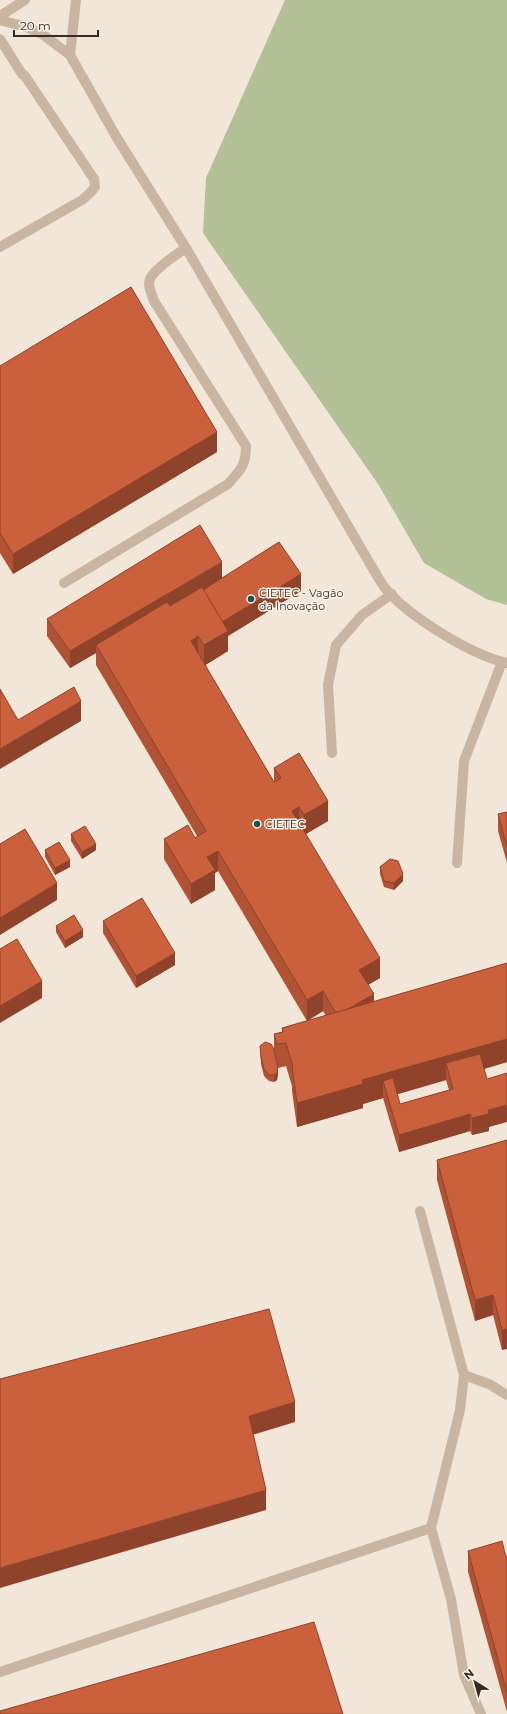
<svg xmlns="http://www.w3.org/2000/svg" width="507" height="1714" viewBox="0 0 507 1714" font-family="Montserrat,sans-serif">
	<rect width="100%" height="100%" fill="#f2e6d8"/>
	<path fill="#b3c197" d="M285 0H507V605L486 599 424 563 378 484 203 233 206 178Z"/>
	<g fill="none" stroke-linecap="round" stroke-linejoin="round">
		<g stroke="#cab5a3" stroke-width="10">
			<path d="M0 16 25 0"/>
			<path d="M0 20 26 27 42 34 70 55 117 138 186 248 369 562C374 570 379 580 385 588 408 616 471 655 507 663"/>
			<path d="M0 39 22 74 25 76 94 179 95 187 90 193 82 200 0 247"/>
			<path d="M70 55 76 0"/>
			<path d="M64 583 228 484C241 470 246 465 246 446L154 301C152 294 147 286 150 279 154 269 177 254 186 248"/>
			<path d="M332 753 328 685 336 645 362 615 392 594"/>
			<path d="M457 863 464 761 502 662"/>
			<path d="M420 1211 464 1375 460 1410 431 1528 451 1599 464 1675 481 1714"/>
			<path d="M464 1375 489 1384 507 1395"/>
			<path d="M0 1672 431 1528"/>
		</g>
	</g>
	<g fill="#af5334" fill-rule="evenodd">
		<path d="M0 366 217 452 13 574 0 553Z"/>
		<path d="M222 578 301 591 228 636V651L205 665 274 782V768L328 821 306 834 380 978 368 985 374 1002 507 963V1062L484 1069 489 1131 472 1135 470 1131 399 1152 383 1098 363 1104V1108L297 1127 292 1091V1086L286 1066 278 1068V1074L277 1080 274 1082 269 1081 264 1076 261 1064 260 1046 274 1052V1034L282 1032V1028L326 1016 323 1011 307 1021 218 871 215 873V890L191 904 164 859V839L195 838 197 836 96 665V653L70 668 47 636V619ZM446 1080 449 1090 400 1104 397 1094Z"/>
		<path d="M507 812V863L498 831V814Z"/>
		<path d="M71 834 96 850 82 859 71 841Z"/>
		<path d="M45 850 70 867 55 875 45 857Z"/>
		<path d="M380 867 403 881 394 890 384 887 380 874Z"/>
		<path d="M103 921 175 965 136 988 103 933Z"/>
		<path d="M56 926 83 937 65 948 56 932Z"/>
		<path d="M507 1140 502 1350 493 1315 475 1321 437 1180V1160Z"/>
		<path d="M468 1551 507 1557V1712L468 1572Z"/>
	</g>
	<g fill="#8e432a">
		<path d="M217 432V452L13 574V554Z"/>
		<path d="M222 562V579L99 651 96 645V653L70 668V651Z"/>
		<path d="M301 574V591L228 636V651L204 666V645L221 623Z"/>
		<path d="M198 636V656L191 641Z"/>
		<path d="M81 701V721L0 769V749Z"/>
		<path d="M328 801V821L304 835V815Z"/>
		<path d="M299 807V827L292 811Z"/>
		<path d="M96 844V850L82 859V852Z"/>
		<path d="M218 851V871L215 873V890L191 904V884L207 857Z"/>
		<path d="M70 860V867L55 875V868Z"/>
		<path d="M403 874V881L394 890V883Z"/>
		<path d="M57 883V900L0 935V918Z"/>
		<path d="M83 930V937L65 948V941Z"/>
		<path d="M175 953V965L136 988V976Z"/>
		<path d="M380 958V978L359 990V970Z"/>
		<path d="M42 981V998L0 1023V1006Z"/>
		<path d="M323 991V1011L307 1021V1000Z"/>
		<path d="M374 994V1014L337 1015Z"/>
		<path d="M507 1039V1062L450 1079 446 1063V1080L388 1097 383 1081V1098L363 1104V1108L297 1127V1103L362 1080Z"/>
		<path d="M278 1067V1074L277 1080 274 1082V1075Z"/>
		<path d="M507 1105V1122L489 1127V1131L472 1135V1118L488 1110Z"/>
		<path d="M470 1114V1131L399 1152V1135Z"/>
		<path d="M493 1295V1315L475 1321V1300Z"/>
		<path d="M507 1329V1349L502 1350V1330Z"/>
		<path d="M295 1402V1422L249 1436V1416Z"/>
		<path d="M266 1490V1510L0 1588V1568Z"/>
	</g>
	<g fill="#cb603c" stroke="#8e432a">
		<path d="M131 287 217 432 13 554 0 533V366Z"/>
		<path d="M200 525 222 562 70 651 47 619Z"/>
		<path d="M279 542 301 574 222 622 203 590Z"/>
		<path d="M202 587 228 631 204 645 198 636 191 641 274 782 281 778 274 768 299 753 328 801 304 815 299 807 292 811 380 958 359 970 374 994 348 1009 336 1013 323 991 307 1000 218 851 207 857 215 870 191 884 164 839 188 825 195 838 206 831 96 645 167 602 170 606Z"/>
		<path d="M74 687 81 701 0 749V689L18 720Z"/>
		<path d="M507 812V846L498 814Z"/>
		<path d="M85 826 96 844 82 852 71 834Z"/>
		<path d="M25 829 57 883 0 918V844Z"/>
		<path d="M59 842 70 860 55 868 45 850Z"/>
		<path d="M390 859 398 861 403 874 394 883 384 881 380 867Z"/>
		<path d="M142 898 175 953 136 976 103 921Z"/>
		<path d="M74 915 83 930 65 941 56 926Z"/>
		<path d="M17 939 42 981 0 1006V949Z"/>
		<path d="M507 963V1039L362 1080 363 1084 297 1103 292 1067H293L286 1043 277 1044 274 1034 283 1032 282 1028Z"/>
		<path d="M265 1042 271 1044 273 1047 278 1067 277 1073 274 1075H269L264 1069 261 1057 260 1046Z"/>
		<path d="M480 1054 487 1079 507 1073V1105L488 1110 489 1114 472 1118 470 1114 399 1135 383 1081 393 1078 400 1104 453 1089 446 1063Z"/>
		<path d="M507 1140V1329L502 1330 493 1295 475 1300 437 1160Z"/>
		<path d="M269 1309 295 1402 249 1416 266 1490 0 1568V1379Z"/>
		<path d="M502 1541 506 1557H507V1692L468 1551Z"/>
		<path d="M314 1622 343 1714H0V1711Z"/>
	</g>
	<g fill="#1a5458" stroke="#faf0e4" stroke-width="1.5">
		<circle cx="251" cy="599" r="4"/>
		<circle cx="257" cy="824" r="4"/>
	</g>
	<g text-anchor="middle" stroke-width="3" stroke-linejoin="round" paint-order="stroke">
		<g font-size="11" fill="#352b26" stroke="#faf0e4" text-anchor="start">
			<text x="259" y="597">CIETEC - Vagão<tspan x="259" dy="13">da Inovação</tspan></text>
			<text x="265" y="828">CIETEC</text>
		</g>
	</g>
	<g transform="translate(475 1682) rotate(323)" stroke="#faf0e4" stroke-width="3" paint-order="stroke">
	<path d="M0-3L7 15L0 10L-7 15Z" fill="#352b26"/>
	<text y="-6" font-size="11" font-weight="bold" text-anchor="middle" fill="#352b26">N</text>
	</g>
	<path d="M14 30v6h84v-6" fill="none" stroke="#352b26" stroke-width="2"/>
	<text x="20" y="30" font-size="12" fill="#352b26" stroke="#faf0e4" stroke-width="3" paint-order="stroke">20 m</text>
</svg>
